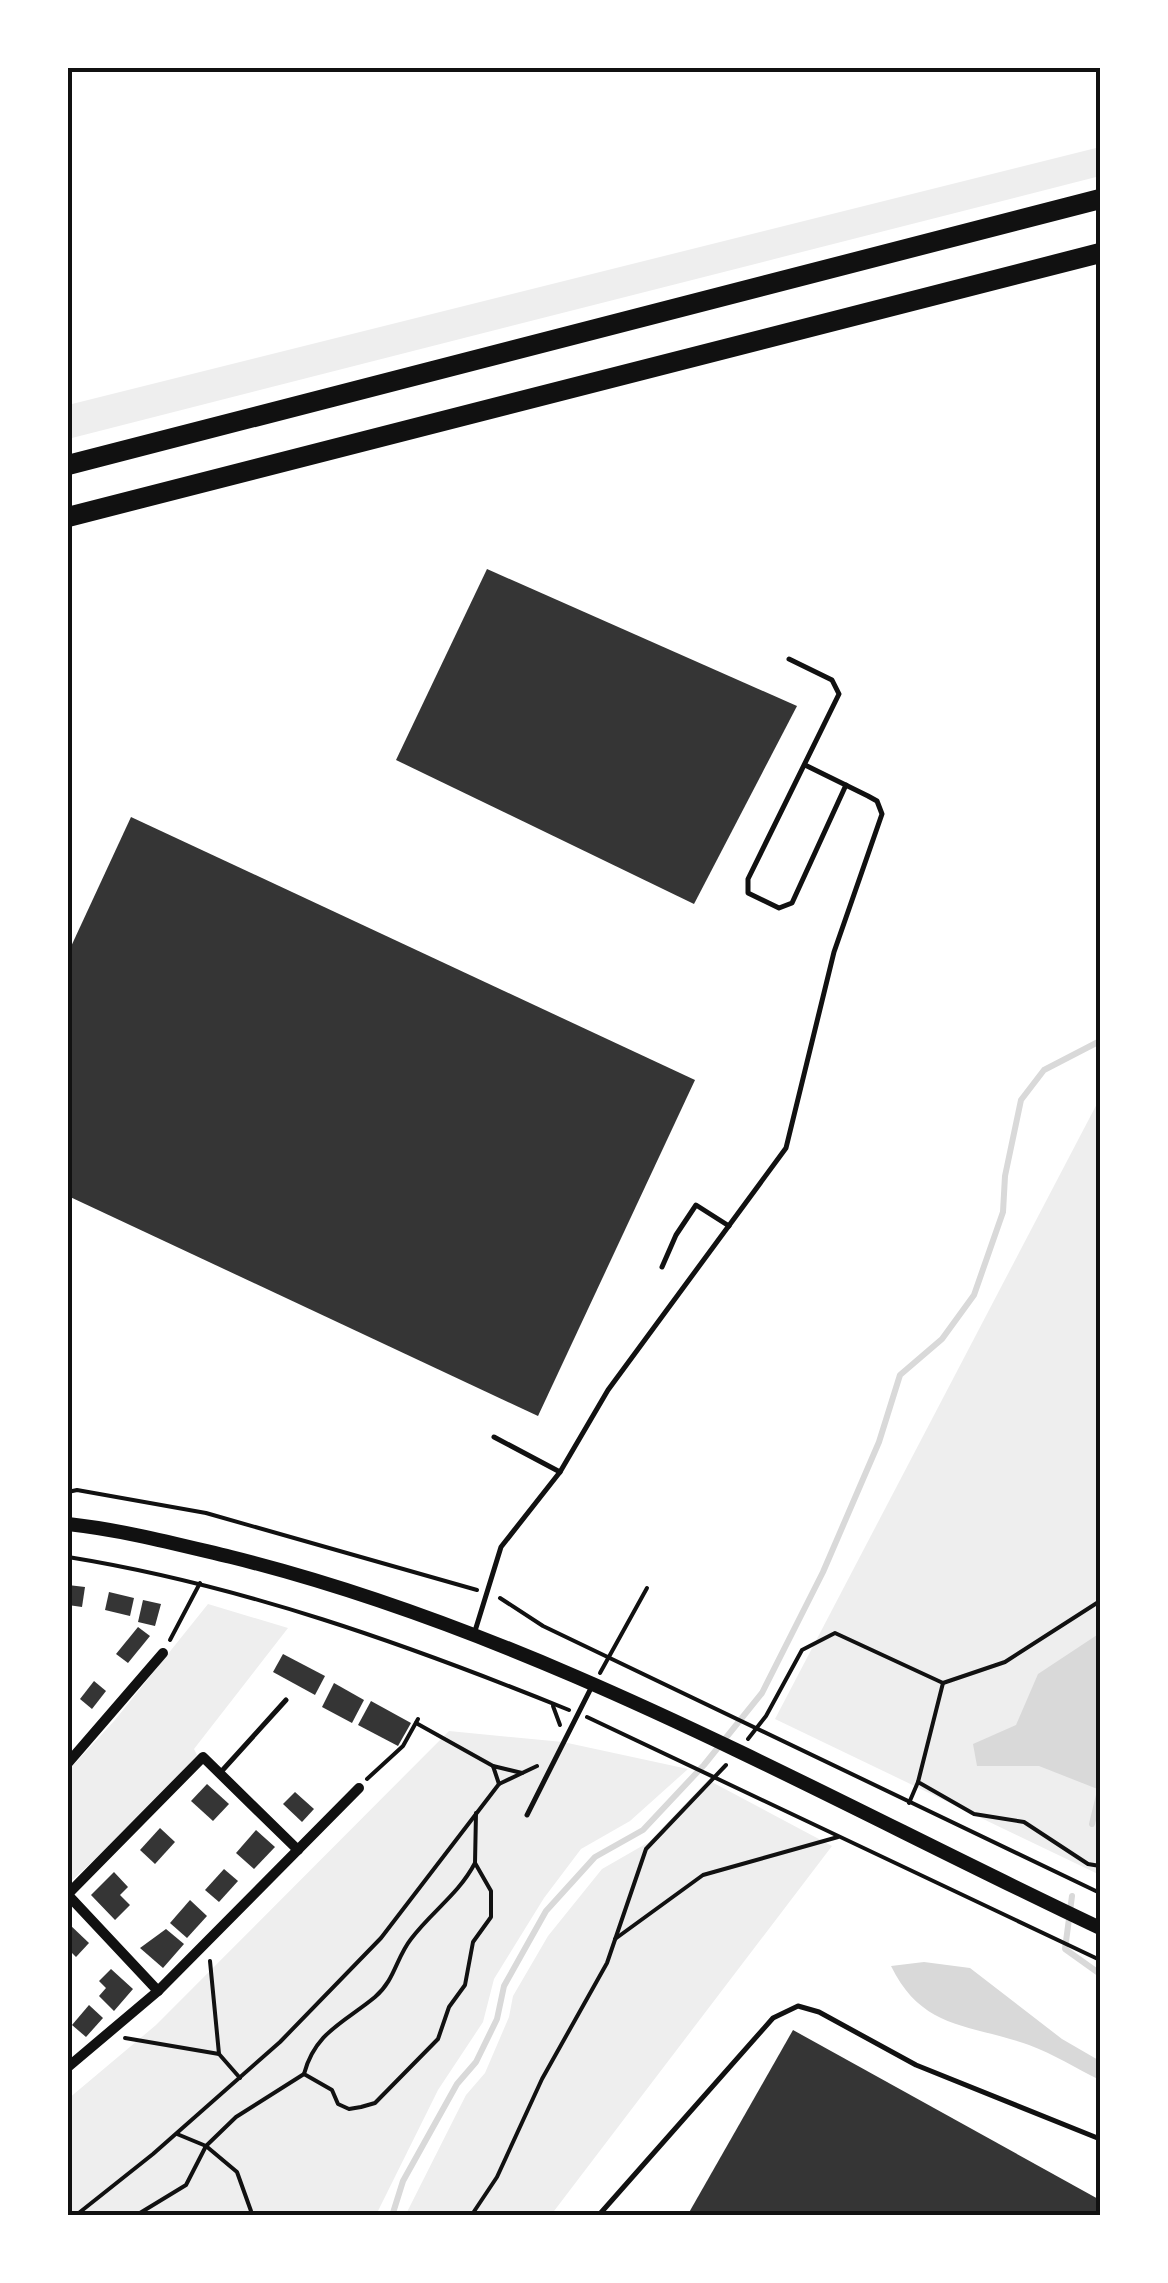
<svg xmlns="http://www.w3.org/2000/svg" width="1168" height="2283" viewBox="0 0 1168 2283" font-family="'Roboto Condensed',sans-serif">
	<rect width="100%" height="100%" fill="#fff"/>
	<g fill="#eee">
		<path d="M1100 147V176L68 439V405Z"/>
		<path d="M1100 1098V1875L775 1719Z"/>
		<path d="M208 1604 288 1628 194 1749 197 1755 144 1814 68 1884V1771L115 1720Z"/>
		<path d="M449 1731 563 1742 688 1769 630 1821 581 1849 544 1898 494 1979 483 2022 438 2090 376 2215 68 2216V2099L156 2025Z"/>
		<path d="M708 1780 832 1846 551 2215 405 2216 466 2095 485 2073 509 2017 513 1996 548 1936 602 1869 649 1842Z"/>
	</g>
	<g fill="#d9d9d9">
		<path d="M1100 1633V1790L1039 1766H977L973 1744 1016 1725 1038 1674Z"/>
		<path d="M924 1962 970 1968 1062 2039 1100 2061V2080C1077 2069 1054 2054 1029 2045 970 2024 922 2030 891 1966Z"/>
	</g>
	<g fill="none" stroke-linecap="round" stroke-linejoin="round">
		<g stroke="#d9d9d9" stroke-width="6">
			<path d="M1092 1824 1100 1791"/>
			<path d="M1072 1896 1065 1949 1100 1974"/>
			<path d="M392 2216 403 2181 457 2084 476 2062 497 2019 504 1986 546 1911 595 1857 643 1830 704 1765 762 1693 823 1572 879 1442 900 1375 942 1339 974 1295 1003 1212 1005 1176 1021 1100 1044 1070 1100 1041"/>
		</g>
	</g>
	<g fill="#353535">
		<path d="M487 569 797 706 694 904 396 760Z"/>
		<path d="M131 817 695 1080 538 1416 68 1196V953Z"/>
		<path d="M68 1585 85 1587 82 1607 68 1605Z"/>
		<path d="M109 1592 134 1598 130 1616 105 1610Z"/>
		<path d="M143 1600 161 1604 155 1626 138 1622Z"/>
		<path d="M138 1627 150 1636 128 1663 116 1654Z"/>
		<path d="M283 1654 325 1676 315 1695 273 1672Z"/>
		<path d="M94 1681 106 1691 92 1709 80 1699Z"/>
		<path d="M334 1683 364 1700 352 1723 322 1707Z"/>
		<path d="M371 1701 411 1723 398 1746 358 1725Z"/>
		<path d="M207 1784 229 1804 213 1821 191 1801Z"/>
		<path d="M295 1792 314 1809 302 1822 283 1804Z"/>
		<path d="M160 1828 175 1842 155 1864 140 1850Z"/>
		<path d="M256 1830 275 1847 254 1869 236 1853Z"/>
		<path d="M224 1869 238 1881 219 1902 205 1890Z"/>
		<path d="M114 1872 128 1887 120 1895 130 1905 115 1920 91 1895Z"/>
		<path d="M190 1900 207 1916 187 1938 170 1923Z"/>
		<path d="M68 1923 89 1943 76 1957 68 1949Z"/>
		<path d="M166 1929 184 1944 163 1968 140 1948Z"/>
		<path d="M111 1969 133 1989 114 2011 99 1996 106 1988 99 1981Z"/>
		<path d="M89 2005 103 2018 86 2037 72 2025Z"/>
		<path d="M793 2030 1100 2200V2216H687Z"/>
	</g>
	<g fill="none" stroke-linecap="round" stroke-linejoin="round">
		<g stroke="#111" stroke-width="4">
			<path d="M68 1492 77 1490 206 1513 477 1590"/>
			<path d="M68 1557C241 1585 406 1644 569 1710"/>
			<path d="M500 1598 543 1626 1100 1893"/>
			<path d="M1100 1601 1005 1662 943 1683 918 1782 974 1814 1024 1822 1088 1864 1100 1866"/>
			<path d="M170 1640 200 1583"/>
			<path d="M600 1673 647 1588"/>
			<path d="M553 1706 560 1725"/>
			<path d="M587 1717 1100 1960"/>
			<path d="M416 1723 493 1766"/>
			<path d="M748 1739 766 1716 802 1650 835 1633 943 1683"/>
			<path d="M367 1779 403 1746 418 1719"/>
			<path d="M499 1784 493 1766 522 1773"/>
			<path d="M909 1803 918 1782"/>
			<path d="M475 1863C458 1895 432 1911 411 1939 396 1958 395 1980 375 1997 345 2022 315 2032 304 2074L332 2090 338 2104 349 2109 361 2107 375 2103 438 2039 449 2007 465 1985 473 1942 491 1917V1891L475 1863 476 1813"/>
			<path d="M615 1939 703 1875 838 1837"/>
			<path d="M210 1961 219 2054 240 2078"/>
			<path d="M125 2038 219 2054"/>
			<path d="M177 2134 206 2146 236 2117 304 2074"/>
			<path d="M75 2216 153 2154 280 2042 381 1938 499 1784 537 1766"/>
			<path d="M135 2216 186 2185 206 2146 237 2172 251 2211 248 2216"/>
			<path d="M471 2216 497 2177 542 2079 607 1963 646 1849 726 1765"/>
		</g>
		<g stroke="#111" stroke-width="5">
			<path d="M789 659 832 680 839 694 748 879V893L779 908 792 903 846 785"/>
			<path d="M662 1267 676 1235 696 1205 729 1226"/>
			<path d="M494 1437 560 1472"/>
			<path d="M475 1631 501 1547 560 1472 608 1390 786 1148 834 952 882 814 877 801 868 796 805 765"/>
			<path d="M220 1773 286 1700"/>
			<path d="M527 1815 591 1688"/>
			<path d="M598 2216 773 2018 798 2006 819 2012 916 2065 1100 2139"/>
		</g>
		<g stroke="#111" stroke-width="10">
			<path d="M68 1763 163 1653"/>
			<path d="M68 1894 203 1757 298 1850"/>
			<path d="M68 1895 158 1991"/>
			<path d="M68 2067 158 1991 359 1788"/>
		</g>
		<path stroke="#111" stroke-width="14" d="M68 1524C123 1530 176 1544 231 1557 538 1633 816 1794 1100 1928"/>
		<g stroke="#111" stroke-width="20">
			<path d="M68 465 1100 199"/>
			<path d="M68 517 1100 253"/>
		</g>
	</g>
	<rect width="1168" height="2283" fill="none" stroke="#ffffff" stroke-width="140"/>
	<rect x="70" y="70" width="1028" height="2143" fill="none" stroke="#111" stroke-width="4"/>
</svg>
